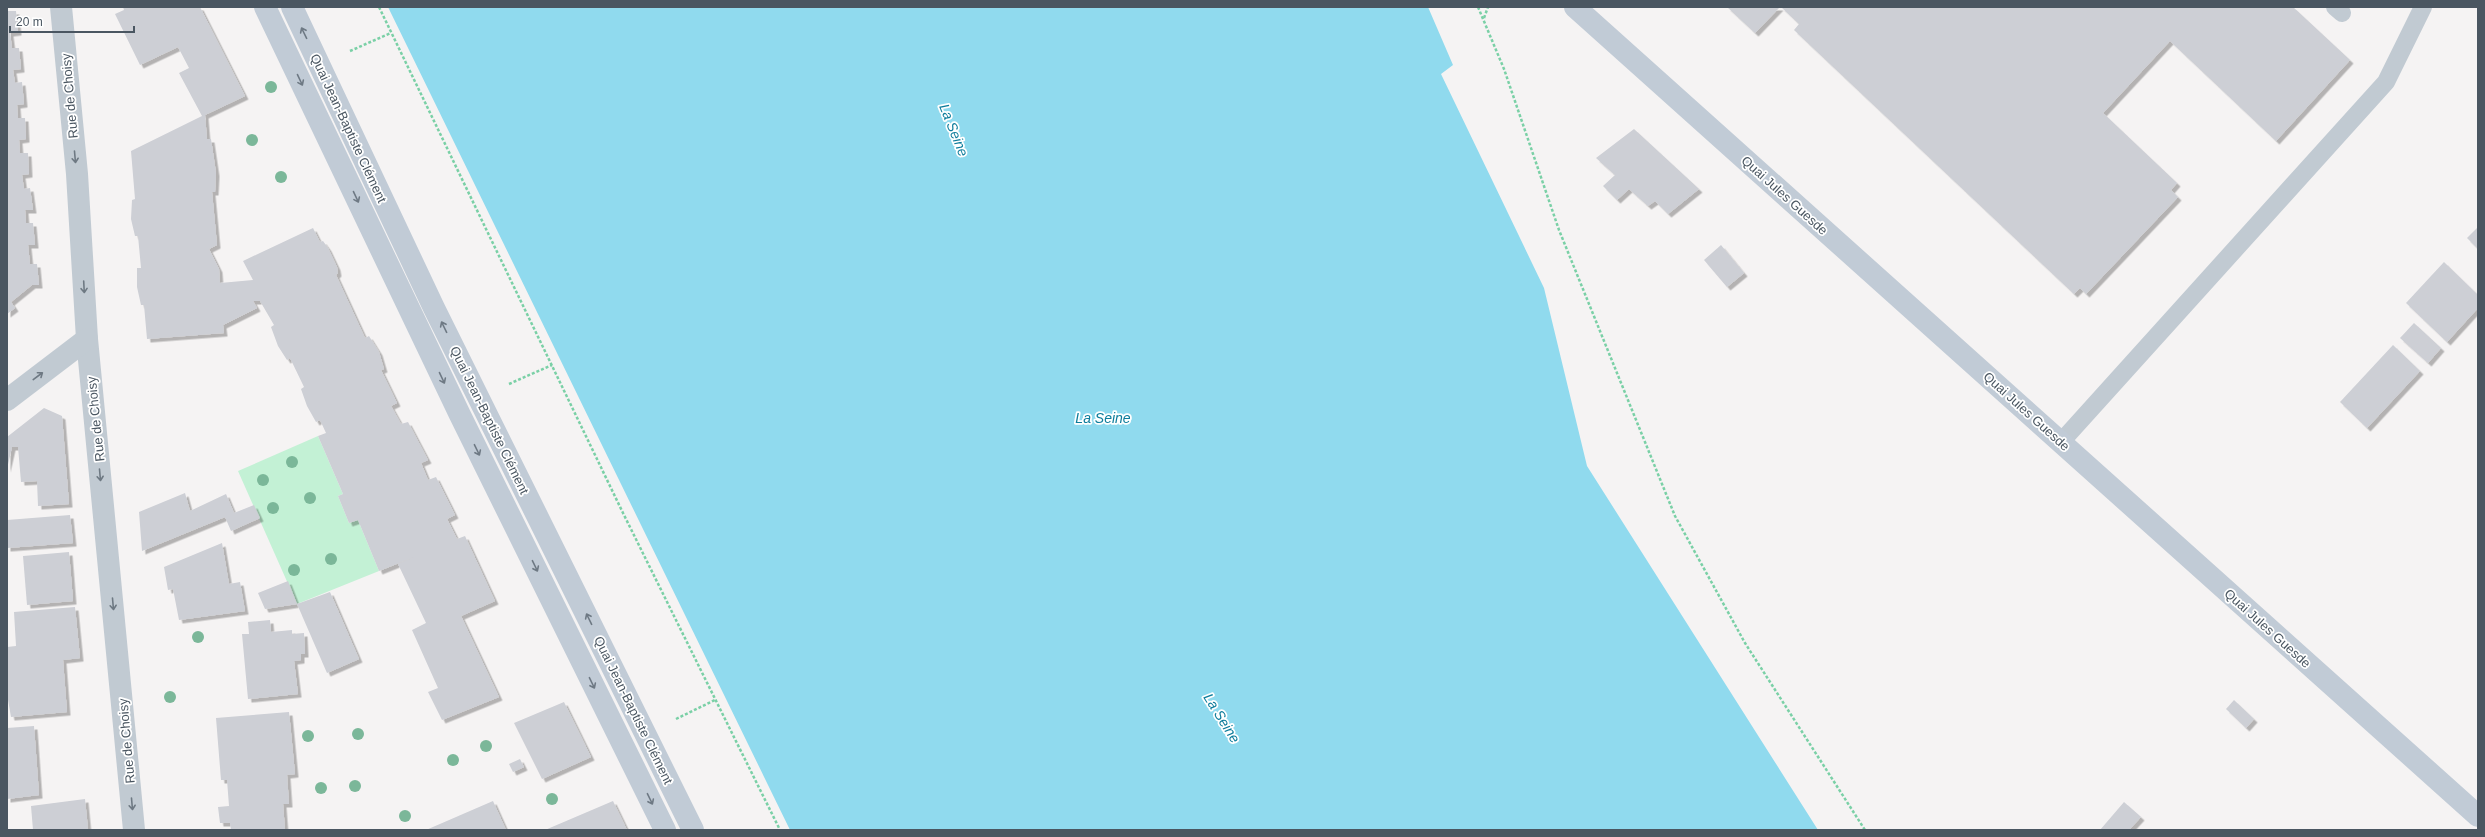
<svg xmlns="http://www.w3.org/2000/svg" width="2485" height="837" viewBox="0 0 2485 837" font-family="Helvetica,sans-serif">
	<defs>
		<filter id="shadow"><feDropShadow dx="3.5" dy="3.5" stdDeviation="0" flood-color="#0004"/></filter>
	</defs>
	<rect width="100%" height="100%" fill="#f5f3f3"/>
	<path fill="#c3f1d5" d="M318 436 343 494 338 496 349 523 358 520 379 571 297 604 238 471Z"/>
	<path fill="#90daee" d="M388 7H1428L1453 65 1441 74 1544 288 1587 466 1818 830H790Z"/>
	<g fill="#cdcfd5" filter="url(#shadow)">
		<path d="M123 7H200L245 96 205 115 207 139H211L216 173 215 192H212L217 245 209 249 219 269 220 283 253 280 243 261 313 228 320 242 323 241 328 248 337 267 338 273 336 275 365 338 369 336 379 352 384 369 381 370 397 403 391 406 401 424 408 422 428 460 421 463 428 480 436 477 455 515 447 519 457 539 465 536 495 601 461 616 499 697 442 720 428 692 438 688 412 630 426 623 398 564 414 557 379 571 358 520 349 523 338 496 343 494 318 436 326 433 320 420 316 422 307 406 301 389 304 387 290 358 287 360 278 346 271 327 274 325 260 301H253L257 308 223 325 224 333 147 339 144 305H141L137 287V268H141L138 236H135L131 219 132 200 135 199 131 151 202 116 179 73 189 68 178 47 140 65 115 14 124 10Z"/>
		<path d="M1727 7H1780L1755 33Z"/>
		<path d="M1781 7H2293L2350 60 2276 141 2170 41 2103 113 2177 183 2171 190 2178 197 2086 294 2080 288 2074 294 1794 30 1799 24Z"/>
		<path d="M7 11H16L18 32 10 33 12 48H19L21 69 13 70 15 83 22 82 24 104 17 105 18 118H25L26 139 19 140 20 153H28L29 174 22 175 24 189 30 188 33 210H25L26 223H33L35 245H28L30 264H37L39 285H32L11 302 15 308 7 314Z"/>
		<path d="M1634 129 1699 189 1668 214 1655 201 1648 206 1629 189 1617 200 1603 186 1615 175 1596 158Z"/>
		<path d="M2478 227V249L2467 238Z"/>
		<path d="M1721 245 1744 273 1727 287 1704 260Z"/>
		<path d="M2444 262 2478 295V308L2447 342 2406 303Z"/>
		<path d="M2414 323 2441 348 2428 363 2400 338Z"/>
		<path d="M2393 345 2420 371 2367 428 2340 402Z"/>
		<path d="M44 408 62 416 69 504 38 506 37 481 21 482 18 447H12L7 469V437Z"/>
		<path d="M185 493 190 511 226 494 234 513 254 505 260 518 231 531 225 517 142 551 139 512Z"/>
		<path d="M70 515 73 543 7 548V520Z"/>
		<path d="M222 543 229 584 240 582 245 611 179 620 173 589 168 590 164 567Z"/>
		<path d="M69 552 73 601 27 605 23 556Z"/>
		<path d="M288 581 297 604 265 609 258 593Z"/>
		<path d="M330 592 359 659 327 673 297 604Z"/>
		<path d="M75 607 80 658 63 660 67 712 11 717 7 694V647L16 646 14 612Z"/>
		<path d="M270 620 271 632 292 630V634L304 633 305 654H301V660L294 661 298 694 248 699 242 634H249L248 622Z"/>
		<path d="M2234 700 2254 719 2246 728 2226 709Z"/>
		<path d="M564 702 591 757 542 779 514 723Z"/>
		<path d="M289 712 295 774 287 775 289 804H283L285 830H231L230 823H220L218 807 229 806 227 780H221L216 718Z"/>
		<path d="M34 726 39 795 7 799V728Z"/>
		<path d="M520 759 524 767 513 772 509 764Z"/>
		<path d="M85 799 88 830H33L31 806Z"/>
		<path d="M493 801 506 830H426Z"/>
		<path d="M613 801 627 830H545Z"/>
		<path d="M2124 802 2141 817 2129 830H2100Z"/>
	</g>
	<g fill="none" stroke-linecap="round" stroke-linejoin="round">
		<g stroke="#7ad0a6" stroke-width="2.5" stroke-dasharray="3 2" stroke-linecap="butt">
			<path d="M379 7 623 513 780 830"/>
			<path d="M1478 7 1504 69 1559 230 1675 516 1745 643 1865 830"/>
			<path d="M1484 18 1488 7"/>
			<path d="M350 51 391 33"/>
			<path d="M509 384 552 365"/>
			<path d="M676 719 715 700"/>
		</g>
		<g stroke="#c1cad2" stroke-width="18">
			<path d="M2335 7 2342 13"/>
			<path d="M2061 442 2386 82 2423 7"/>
		</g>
		<g stroke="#c1cad2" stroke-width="22">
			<path d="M61 7 77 174 87 339 134 830"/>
			<path d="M7 400 87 339"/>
		</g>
		<g stroke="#c1cbd6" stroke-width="22">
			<path d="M265 7 460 415 665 830"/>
			<path d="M292 7 434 308 693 830"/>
			<path d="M1575 7 2478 816"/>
		</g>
	</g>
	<g fill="#7bb799">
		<circle cx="271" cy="87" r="6"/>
		<circle cx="252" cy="140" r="6"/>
		<circle cx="281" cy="177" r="6"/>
		<circle cx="292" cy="462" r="6"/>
		<circle cx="263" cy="480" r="6"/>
		<circle cx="310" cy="498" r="6"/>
		<circle cx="273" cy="508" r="6"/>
		<circle cx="331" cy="559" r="6"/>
		<circle cx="294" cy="570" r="6"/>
		<circle cx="198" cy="637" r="6"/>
		<circle cx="170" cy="697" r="6"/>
		<circle cx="358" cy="734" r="6"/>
		<circle cx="308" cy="736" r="6"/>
		<circle cx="486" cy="746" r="6"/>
		<circle cx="453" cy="760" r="6"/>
		<circle cx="355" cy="786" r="6"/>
		<circle cx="321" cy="788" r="6"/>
		<circle cx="552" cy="799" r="6"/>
		<circle cx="405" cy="816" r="6"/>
	</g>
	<defs><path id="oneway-shaft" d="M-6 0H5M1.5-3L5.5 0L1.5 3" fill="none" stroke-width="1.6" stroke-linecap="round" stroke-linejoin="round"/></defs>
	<g stroke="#6e7984">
		<use href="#oneway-shaft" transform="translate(304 33) rotate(-116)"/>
		<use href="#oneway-shaft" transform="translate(300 80) rotate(65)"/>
		<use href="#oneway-shaft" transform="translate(356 197) rotate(65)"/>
		<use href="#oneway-shaft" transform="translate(444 327) rotate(-116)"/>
		<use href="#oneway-shaft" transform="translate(442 378) rotate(65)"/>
		<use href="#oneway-shaft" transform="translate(477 450) rotate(64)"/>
		<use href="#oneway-shaft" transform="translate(535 566) rotate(64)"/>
		<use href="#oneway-shaft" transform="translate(589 619) rotate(-116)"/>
		<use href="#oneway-shaft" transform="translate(592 683) rotate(64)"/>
		<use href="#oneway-shaft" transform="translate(650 799) rotate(64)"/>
	</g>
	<g stroke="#6e7983">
		<use href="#oneway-shaft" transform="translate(75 157) rotate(85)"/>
		<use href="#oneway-shaft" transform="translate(84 287) rotate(87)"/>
		<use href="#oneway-shaft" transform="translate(38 376) rotate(-37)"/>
		<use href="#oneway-shaft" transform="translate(100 475) rotate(85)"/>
		<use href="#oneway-shaft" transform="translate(113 604) rotate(85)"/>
		<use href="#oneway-shaft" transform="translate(132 804) rotate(85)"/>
	</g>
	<g text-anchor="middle" stroke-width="3.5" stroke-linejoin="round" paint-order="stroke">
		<g font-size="13" fill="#4a5661" stroke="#fff">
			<text transform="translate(69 96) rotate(-95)" y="5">Rue de Choisy</text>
			<text transform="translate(349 128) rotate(65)" y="5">Quai Jean-Baptiste Clément</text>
			<text transform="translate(1785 195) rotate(42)" y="5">Quai Jules Guesde</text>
			<text transform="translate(2027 411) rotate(42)" y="5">Quai Jules Guesde</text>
			<text transform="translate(95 419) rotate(-96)" y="5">Rue de Choisy</text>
			<text transform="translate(490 420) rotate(64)" y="5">Quai Jean-Baptiste Clément</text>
			<text transform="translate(2268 628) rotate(42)" y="5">Quai Jules Guesde</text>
			<text transform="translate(634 710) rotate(64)" y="5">Quai Jean-Baptiste Clément</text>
			<text transform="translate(126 741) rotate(-95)" y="5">Rue de Choisy</text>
		</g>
		<g font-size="14" font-style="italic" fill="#0c7c9b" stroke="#fff">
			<text transform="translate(954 130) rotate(68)" y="5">La Seine</text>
			<text x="1103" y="423">La Seine</text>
			<text transform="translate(1222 718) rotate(58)" y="5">La Seine</text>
		</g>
	</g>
	<rect width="2485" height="837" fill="none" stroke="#4a5661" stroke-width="16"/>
	<path d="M10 26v6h124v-6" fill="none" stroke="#4a5661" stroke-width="2"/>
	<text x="16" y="26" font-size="12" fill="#4a5661" stroke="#ffffff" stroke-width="3" paint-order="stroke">20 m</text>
</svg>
